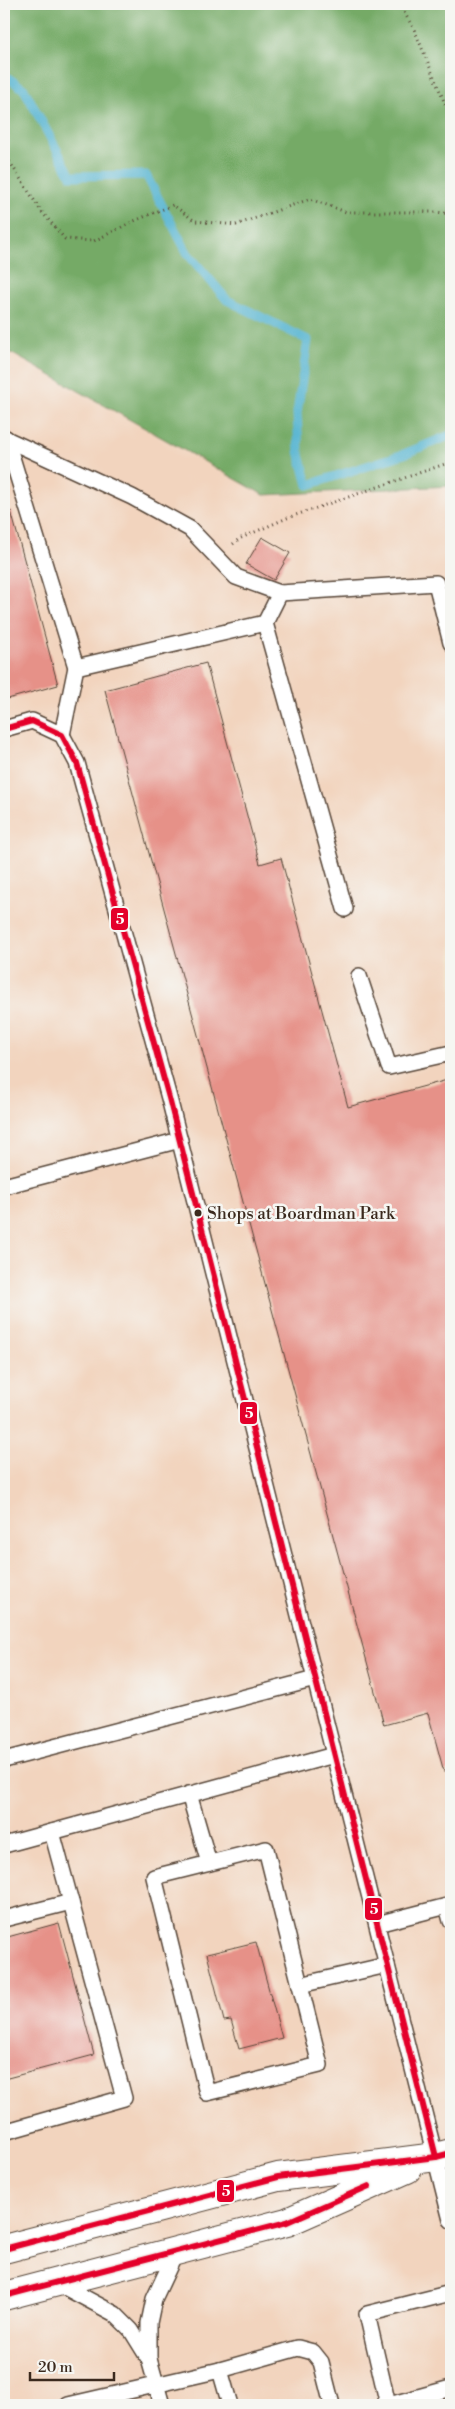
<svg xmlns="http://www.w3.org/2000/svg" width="455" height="2409" viewBox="0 0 455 2409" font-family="'Libre Bodoni',serif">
	<rect width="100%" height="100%" fill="#f6f6f2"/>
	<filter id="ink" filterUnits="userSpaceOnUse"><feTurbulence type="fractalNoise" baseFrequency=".02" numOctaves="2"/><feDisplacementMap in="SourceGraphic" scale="10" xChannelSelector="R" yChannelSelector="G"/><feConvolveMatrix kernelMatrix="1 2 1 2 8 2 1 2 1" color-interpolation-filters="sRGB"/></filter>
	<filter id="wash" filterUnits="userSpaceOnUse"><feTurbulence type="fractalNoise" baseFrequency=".0096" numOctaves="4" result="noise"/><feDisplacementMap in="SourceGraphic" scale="20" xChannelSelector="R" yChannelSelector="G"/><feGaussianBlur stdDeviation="1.12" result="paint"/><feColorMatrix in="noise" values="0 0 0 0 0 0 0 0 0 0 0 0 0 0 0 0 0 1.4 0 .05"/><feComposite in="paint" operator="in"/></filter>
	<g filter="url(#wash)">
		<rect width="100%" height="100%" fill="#f1dfc3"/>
		<path fill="#f2d4be" d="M4 349 264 495 451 486V2405H4Z"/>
		<path fill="#75aa66" stroke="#586a42" d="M4 4H451V486L264 495 4 349Z"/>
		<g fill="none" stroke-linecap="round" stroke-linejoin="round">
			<path stroke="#52b3d0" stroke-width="9" d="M4 75 24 89 71 176 146 175 188 254 227 300 308 340 297 413 299 451 308 485 404 454 451 435"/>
		</g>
		<g id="blocks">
			<g fill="#e69188">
				<path d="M11 511 58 685 4 700V512Z"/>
				<path d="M262 537 290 553 274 580 246 564Z"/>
				<path d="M206 663 260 864 281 858 348 1107 451 1079V1771L444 1772 428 1713 384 1725 105 690Z"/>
				<path d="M59 1923 94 2055 4 2079V1938Z"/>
				<path d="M256 1942 282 2038 239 2049 231 2020 224 2021 207 1954Z"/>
			</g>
		</g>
	</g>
	<g filter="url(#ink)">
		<use href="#blocks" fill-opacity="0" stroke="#564537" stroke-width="1"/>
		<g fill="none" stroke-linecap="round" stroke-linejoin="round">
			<defs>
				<g id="service">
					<path d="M4 438 132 497 190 529 236 577 280 593"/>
					<path d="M6 438 76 667"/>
					<path d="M265 623 345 909"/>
					<path d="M4 729 32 721 62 735 77 763 169 1098 451 2220"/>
					<path d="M62 735 76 667 265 623 280 593 436 583 451 643"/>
					<path d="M359 976 389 1067 451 1053"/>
					<path d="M4 1186 180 1140"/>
					<path d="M4 1760 315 1679"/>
					<path d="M189 1794 209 1863"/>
					<path d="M4 1845 334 1755"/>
					<path d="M266 1849 320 2065 207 2093 154 1877Z"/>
					<path d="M447 1906 451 1921"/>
					<path d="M4 1919 71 1902"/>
					<path d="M377 1924 451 1905"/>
					<path d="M300 1985 387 1965"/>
					<path d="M4 2132 124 2098 52 1832"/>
					<path d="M57 2283 115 2314 131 2330 149 2359V2323L154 2299 177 2250"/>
					<path d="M149 2359 162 2405"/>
					<path d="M220 2370 298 2348 313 2352 321 2362 332 2405"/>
					<path d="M68 2405 220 2370 230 2405"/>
					<path d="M388 2405 367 2314 451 2293"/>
					<path d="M389 2405 451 2388"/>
				</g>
				<g id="primary">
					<path d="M4 2249 278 2177 436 2157 451 2153"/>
					<path d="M4 2296 287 2222 407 2169"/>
				</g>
			</defs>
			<use href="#service" stroke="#564537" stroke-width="18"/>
			<use href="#primary" stroke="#564537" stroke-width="30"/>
			<g stroke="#564537" stroke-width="3" stroke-dasharray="1 4" stroke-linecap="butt">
				<path d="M399 4 414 29 451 118"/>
				<path d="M4 153 41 211 65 239 94 241 134 221 173 205 195 221 236 225 310 199 346 212H436L451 214"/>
				<path d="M233 544 239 539 287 518 451 462"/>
			</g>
			<use href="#service" stroke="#fff" stroke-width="15"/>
			<use href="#primary" stroke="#fff" stroke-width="28"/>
			<defs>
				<g id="bus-1">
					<path d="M4 729 32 721 62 735 77 763 169 1098 436 2157"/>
					<path d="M4 2249 278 2177 436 2157 451 2153"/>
					<path d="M4 2296 287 2222 369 2186"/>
				</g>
			</defs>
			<use href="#bus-1" stroke="#f6f6f2" stroke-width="10"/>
			<use href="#bus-1" stroke="#e4002b" stroke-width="6"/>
		</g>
	</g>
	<circle fill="#3b2a1e" stroke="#f6f6f2" stroke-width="2" cx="198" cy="1213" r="4.5"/>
	<g text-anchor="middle" stroke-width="5" stroke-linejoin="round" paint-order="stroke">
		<g font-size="17" fill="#3b2a1e" stroke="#f6f6f2" text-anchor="start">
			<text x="207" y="1219">Shops at Boardman Park</text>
		</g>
	</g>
	<g stroke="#f6f6f2" stroke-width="2">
		<rect x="110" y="907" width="19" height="24" rx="5" fill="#e4002b"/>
		<rect x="239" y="1401" width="19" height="24" rx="5" fill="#e4002b"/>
		<rect x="364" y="1897" width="19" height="24" rx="5" fill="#e4002b"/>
		<rect x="216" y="2179" width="19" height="24" rx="5" fill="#e4002b"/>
	</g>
	<g font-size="14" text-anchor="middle" font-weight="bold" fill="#fff">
		<text x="120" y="924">5</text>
		<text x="249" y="1418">5</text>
		<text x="374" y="1914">5</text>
		<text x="226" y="2196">5</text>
	</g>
	<rect width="455" height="2409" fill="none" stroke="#f6f6f2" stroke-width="20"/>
	<path d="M30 2372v8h84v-8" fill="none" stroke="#3b2a1e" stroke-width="2.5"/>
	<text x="38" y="2372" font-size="15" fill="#3b2a1e" stroke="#f6f6f2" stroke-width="4" paint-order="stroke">20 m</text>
</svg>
